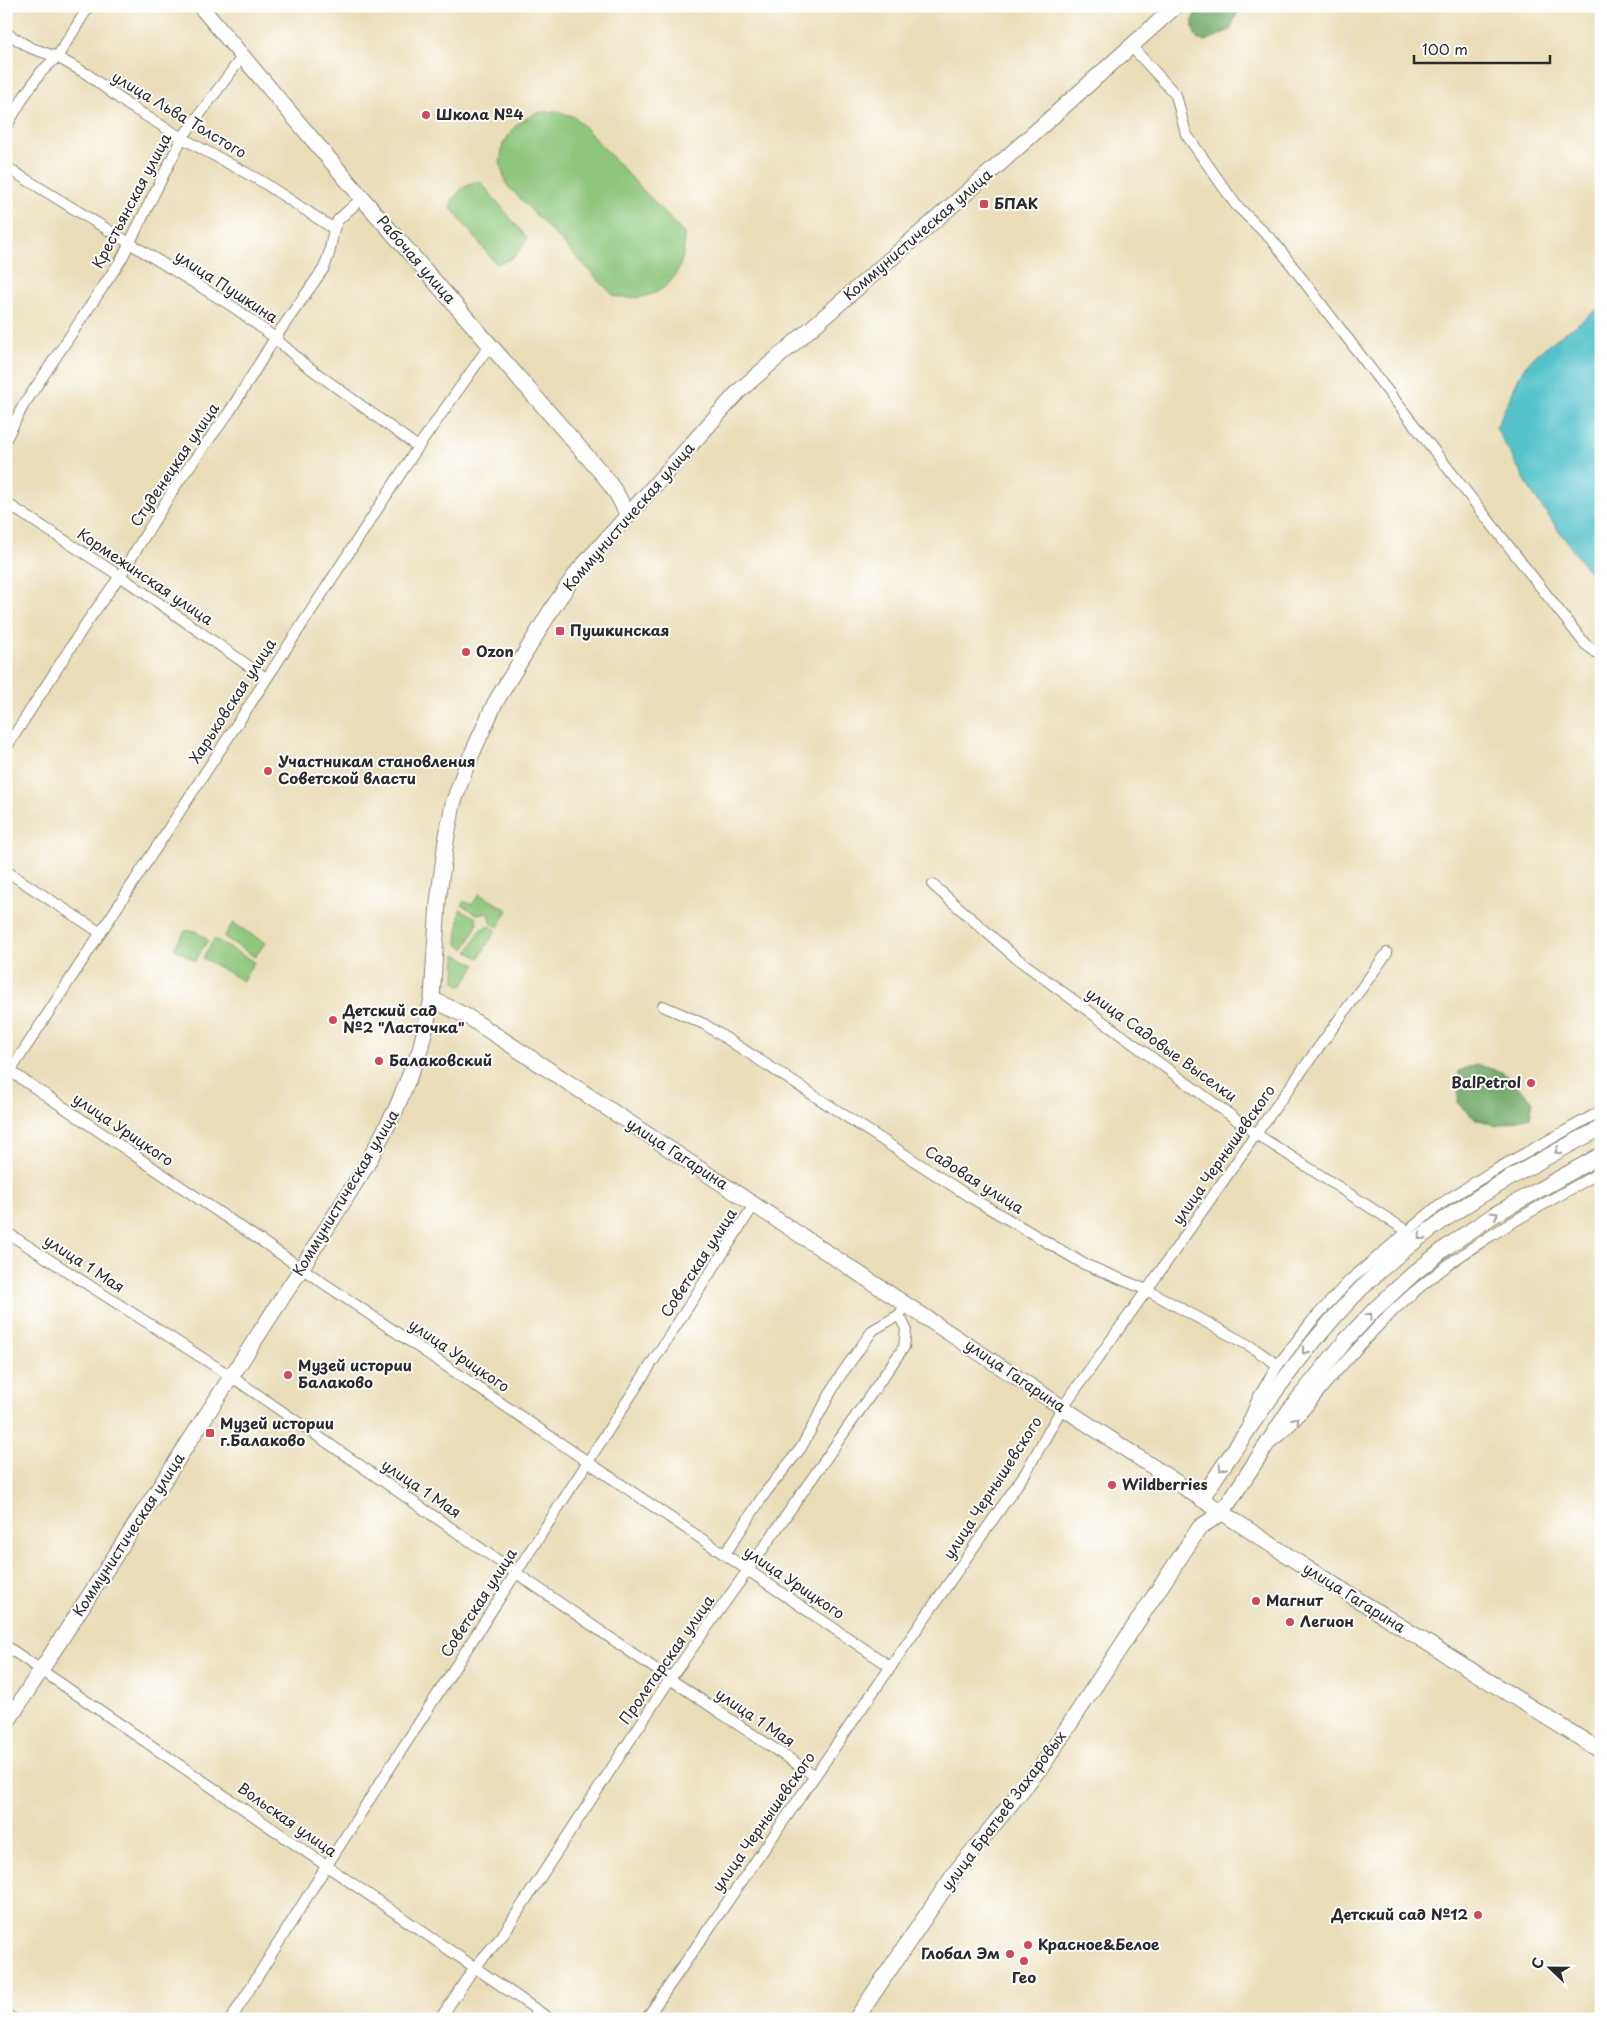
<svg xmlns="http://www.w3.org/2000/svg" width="1607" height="2025" viewBox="0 0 1607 2025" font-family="'Playpen Sans',sans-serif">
	<rect width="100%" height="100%" fill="#fff"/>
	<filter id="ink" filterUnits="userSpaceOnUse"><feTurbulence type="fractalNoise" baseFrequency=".02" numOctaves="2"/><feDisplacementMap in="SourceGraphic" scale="10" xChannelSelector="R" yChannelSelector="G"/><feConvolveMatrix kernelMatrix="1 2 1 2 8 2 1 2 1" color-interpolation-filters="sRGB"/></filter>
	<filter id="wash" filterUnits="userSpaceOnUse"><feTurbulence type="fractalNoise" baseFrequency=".0096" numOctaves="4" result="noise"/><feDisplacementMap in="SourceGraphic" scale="20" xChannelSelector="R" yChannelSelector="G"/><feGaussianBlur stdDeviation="1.12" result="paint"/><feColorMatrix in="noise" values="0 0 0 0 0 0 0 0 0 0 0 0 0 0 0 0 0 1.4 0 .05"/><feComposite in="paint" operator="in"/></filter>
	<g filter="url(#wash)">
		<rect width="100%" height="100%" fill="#eadeb9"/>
		<g fill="#8dc67a" stroke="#5c7852">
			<path d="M556 111 575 117 684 234C687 279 658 305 614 296L506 184 500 162 503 144 516 125 536 113Z"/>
			<path d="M480 181 527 238C521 253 512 260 496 264L450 207C455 192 464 185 480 181Z"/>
			<path d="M479 894 508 910 498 927 491 923 490 915 486 913 477 914 462 905 464 901 472 905Z"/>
			<path d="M460 909 476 918 477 925 465 949 457 944Z"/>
			<path d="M233 923 265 943 255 957 224 937Z"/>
			<path d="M490 926 496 930 479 958 468 952 481 929Z"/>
			<path d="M185 931H195L208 940 195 961 174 948Z"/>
			<path d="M214 939 254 962 243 981 203 958Z"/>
			<path d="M456 954 476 965 462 986 455 982Z"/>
		</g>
		<g fill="#72ab6a" stroke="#4e6b4a">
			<path d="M1198 6H1240L1230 30 1206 41 1198 40C1190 28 1192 19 1198 6Z"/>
			<path d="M1476 1064 1502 1072 1533 1101 1530 1117 1496 1126 1474 1118 1458 1104 1459 1071Z"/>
		</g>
		<path fill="#55c2cb" stroke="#40767b" d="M1601 307V589L1534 496 1496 428 1523 369 1540 351Z"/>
	</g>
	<g filter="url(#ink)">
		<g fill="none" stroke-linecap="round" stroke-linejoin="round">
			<defs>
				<g id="street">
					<path d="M6 33 31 48 57 57 87 74 128 105 182 138 261 181 334 229"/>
					<path d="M1131 46 1176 95 1186 134 1236 205 1274 242 1383 385 1585 644 1601 656"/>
					<path d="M6 127 25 95 41 72 57 57 89 6"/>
					<path d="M6 167 235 308 275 338 303 363 418 447"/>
					<path d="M6 439 23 406 121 260 182 138 242 57"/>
					<path d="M6 503 120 576 266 678"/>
					<path d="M6 748 87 622 120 576 178 482 230 411 275 338 324 268 329 254 334 229 338 220 362 198"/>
					<path d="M6 871 101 933"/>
					<path d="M933 885 1015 957 1256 1134 1407 1231"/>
					<path d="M663 1006 704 1024 970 1197 1084 1264 1147 1290 1250 1346 1278 1365"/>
					<path d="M10 1071 891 1667"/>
					<path d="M7 1076 418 447 490 345"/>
					<path d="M6 1232 232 1377 670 1679 815 1776"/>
					<path d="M1248 1421 1259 1396 1278 1365 1312 1321 1350 1280 1439 1205 1488 1174 1601 1111"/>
					<path d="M1273 1441C1293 1426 1308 1406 1324 1386 1344 1363 1364 1340 1385 1319 1447 1256 1525 1214 1601 1172"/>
					<path d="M725 1554 765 1493 801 1448 838 1379 873 1330 899 1315"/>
					<path d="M6 1646 550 2019"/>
					<path d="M231 2019 327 1865 754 1205"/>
					<path d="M440 2019 474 1968 502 1936 670 1679 748 1570 904 1347 906 1329 899 1315 907 1304"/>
					<path d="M646 2019 1026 1472 1062 1408 1147 1290 1256 1134 1387 953"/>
				</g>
				<g id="secondary">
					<path d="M200 6 362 198 605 477 618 496 628 516"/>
					<path d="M432 999 468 1017 604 1106 1299 1563 1601 1751"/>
					<path d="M1201 1499C1247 1431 1292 1362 1349 1301 1419 1226 1511 1175 1601 1128"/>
					<path d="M6 1724 301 1269 366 1166 396 1109 420 1050 432 999 438 902 446 841 453 804 466 767 495 703 553 607 578 571 739 391 996 167 1176 6"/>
					<path d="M6 2017 9 2019"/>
					<path d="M856 2019 957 1870 1044 1763 1200 1527 1222 1513 1290 1409 1346 1340 1374 1310 1413 1274 1448 1246 1494 1215 1601 1155"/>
				</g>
			</defs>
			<use href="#street" stroke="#8a8472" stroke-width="12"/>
			<use href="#secondary" stroke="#8a8472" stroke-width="17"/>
			<use href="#street" stroke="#fff" stroke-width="10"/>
			<use href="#secondary" stroke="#fff" stroke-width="15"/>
		</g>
		<defs><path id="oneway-chevron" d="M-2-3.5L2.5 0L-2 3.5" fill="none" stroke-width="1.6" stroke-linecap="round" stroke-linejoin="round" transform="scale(1.25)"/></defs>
		<g stroke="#a0a0a0">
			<use href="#oneway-chevron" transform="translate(1558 1151) rotate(150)"/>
			<use href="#oneway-chevron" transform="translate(1495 1215) rotate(-31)"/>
			<use href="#oneway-chevron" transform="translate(1421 1237) rotate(141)"/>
			<use href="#oneway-chevron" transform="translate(1369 1316) rotate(-46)"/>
			<use href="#oneway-chevron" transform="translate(1305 1351) rotate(128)"/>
			<use href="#oneway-chevron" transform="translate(1296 1420) rotate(-49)"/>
			<use href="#oneway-chevron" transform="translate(1222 1468) rotate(123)"/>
		</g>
	</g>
	<g fill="#d1495b" stroke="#fff" stroke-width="2">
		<circle cx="426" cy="115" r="5"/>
		<rect x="979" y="199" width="10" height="10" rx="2.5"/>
		<rect x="555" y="626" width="10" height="10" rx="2.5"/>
		<circle cx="466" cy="652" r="5"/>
		<circle cx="268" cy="771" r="5"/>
		<circle cx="333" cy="1020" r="5"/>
		<circle cx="379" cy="1061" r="5"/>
		<circle cx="1531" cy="1083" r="5"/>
		<circle cx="288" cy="1375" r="5"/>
		<rect x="205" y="1428" width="10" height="10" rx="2.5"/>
		<circle cx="1112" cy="1485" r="5"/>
		<circle cx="1256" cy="1601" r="5"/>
		<circle cx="1290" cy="1622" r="5"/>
		<circle cx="1478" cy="1915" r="5"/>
		<circle cx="1028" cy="1945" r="5"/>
		<circle cx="1010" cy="1954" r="5"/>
		<circle cx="1024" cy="1961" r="5"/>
	</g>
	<g text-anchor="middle" stroke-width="4" stroke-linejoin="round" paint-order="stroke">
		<g font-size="15" fill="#2b2b2b" stroke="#fff">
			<text transform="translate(179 115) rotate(31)" y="5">улица Льва Толстого</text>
			<text transform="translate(132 201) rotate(-62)" y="5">Крестьянская улица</text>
			<text transform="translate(918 235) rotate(-41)" y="5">Коммунистическая улица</text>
			<text transform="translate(416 260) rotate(49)" y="5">Рабочая улица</text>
			<text transform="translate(226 287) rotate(33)" y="5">улица Пушкина</text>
			<text transform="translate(175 465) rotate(-56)" y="5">Студенецкая улица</text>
			<text transform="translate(629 517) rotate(-49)" y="5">Коммунистическая улица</text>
			<text transform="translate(145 577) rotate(34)" y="5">Кормежинская улица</text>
			<text transform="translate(233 701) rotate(-57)" y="5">Харьковская улица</text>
			<text transform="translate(1161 1045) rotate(36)" y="5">улица Садовые Выселки</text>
			<text transform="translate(123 1130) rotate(34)" y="5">улица Урицкого</text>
			<text transform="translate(677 1154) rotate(33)" y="5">улица Гагарина</text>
			<text transform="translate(1224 1155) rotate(-55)" y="5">улица Чернышевского</text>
			<text transform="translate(974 1180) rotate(32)" y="5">Садовая улица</text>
			<text transform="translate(346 1193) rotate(-59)" y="5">Коммунистическая улица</text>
			<text transform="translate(699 1263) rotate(-57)" y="5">Советская улица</text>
			<text transform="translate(84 1264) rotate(33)" y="5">улица 1 Мая</text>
			<text transform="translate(459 1356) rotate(34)" y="5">улица Урицкого</text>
			<text transform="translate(1015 1376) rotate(34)" y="5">улица Гагарина</text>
			<text transform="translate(993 1488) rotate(-57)" y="5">улица Чернышевского</text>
			<text transform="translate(421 1489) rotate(34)" y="5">улица 1 Мая</text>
			<text transform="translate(129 1535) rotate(-57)" y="5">Коммунистическая улица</text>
			<text transform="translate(794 1583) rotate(34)" y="5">улица Урицкого</text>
			<text transform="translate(1354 1598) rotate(32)" y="5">улица Гагарина</text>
			<text transform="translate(479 1603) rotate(-57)" y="5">Советская улица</text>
			<text transform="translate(667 1660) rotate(-55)" y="5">Пролетарская улица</text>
			<text transform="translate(755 1718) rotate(34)" y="5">улица 1 Мая</text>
			<text transform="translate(1004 1811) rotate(-53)" y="5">улица Братьев Захаровых</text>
			<text transform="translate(287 1820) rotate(35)" y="5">Вольская улица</text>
			<text transform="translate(764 1822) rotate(-55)" y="5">улица Чернышевского</text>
		</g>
		<g font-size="15" font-weight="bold" fill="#2b2b2b" stroke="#fff" text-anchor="start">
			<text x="436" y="120">Школа №4</text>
			<text x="994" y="209">БПАК</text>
			<text x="570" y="636">Пушкинская</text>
			<text x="476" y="657">Ozon</text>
			<text x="278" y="767">Участникам становления<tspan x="278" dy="17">Советской власти</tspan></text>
			<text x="343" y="1016">Детский сад<tspan x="343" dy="17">№2 "Ласточка"</tspan></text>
			<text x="389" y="1066">Балаковский</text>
			<text x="1521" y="1088" text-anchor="end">BalPetrol</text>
			<text x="298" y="1371">Музей истории<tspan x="298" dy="17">Балаково</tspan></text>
			<text x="220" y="1429">Музей истории<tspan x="220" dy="17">г.Балаково</tspan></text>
			<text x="1122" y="1490">Wildberries</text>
			<text x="1266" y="1606">Магнит</text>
			<text x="1300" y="1627">Легион</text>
			<text x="1468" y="1920" text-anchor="end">Детский сад №12</text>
			<text x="1038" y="1950">Красное&amp;Белое</text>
			<text x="1000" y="1959" text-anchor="end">Глобал Эм</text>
			<text x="1024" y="1983" text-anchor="middle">Гео</text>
		</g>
	</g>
	<rect width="1607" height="2025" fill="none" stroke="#fff" stroke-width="25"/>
	<g transform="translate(1550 1968) rotate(292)" stroke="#ffffff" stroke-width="4" paint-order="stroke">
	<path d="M0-4L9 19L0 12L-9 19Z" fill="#2b2b2b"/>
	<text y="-8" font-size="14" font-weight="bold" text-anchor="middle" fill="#2b2b2b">С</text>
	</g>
	<path d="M1414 55v8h136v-8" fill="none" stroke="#2b2b2b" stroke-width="2.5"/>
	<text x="1422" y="55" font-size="15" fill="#2b2b2b" stroke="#ffffff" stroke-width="4" paint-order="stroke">100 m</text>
</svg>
